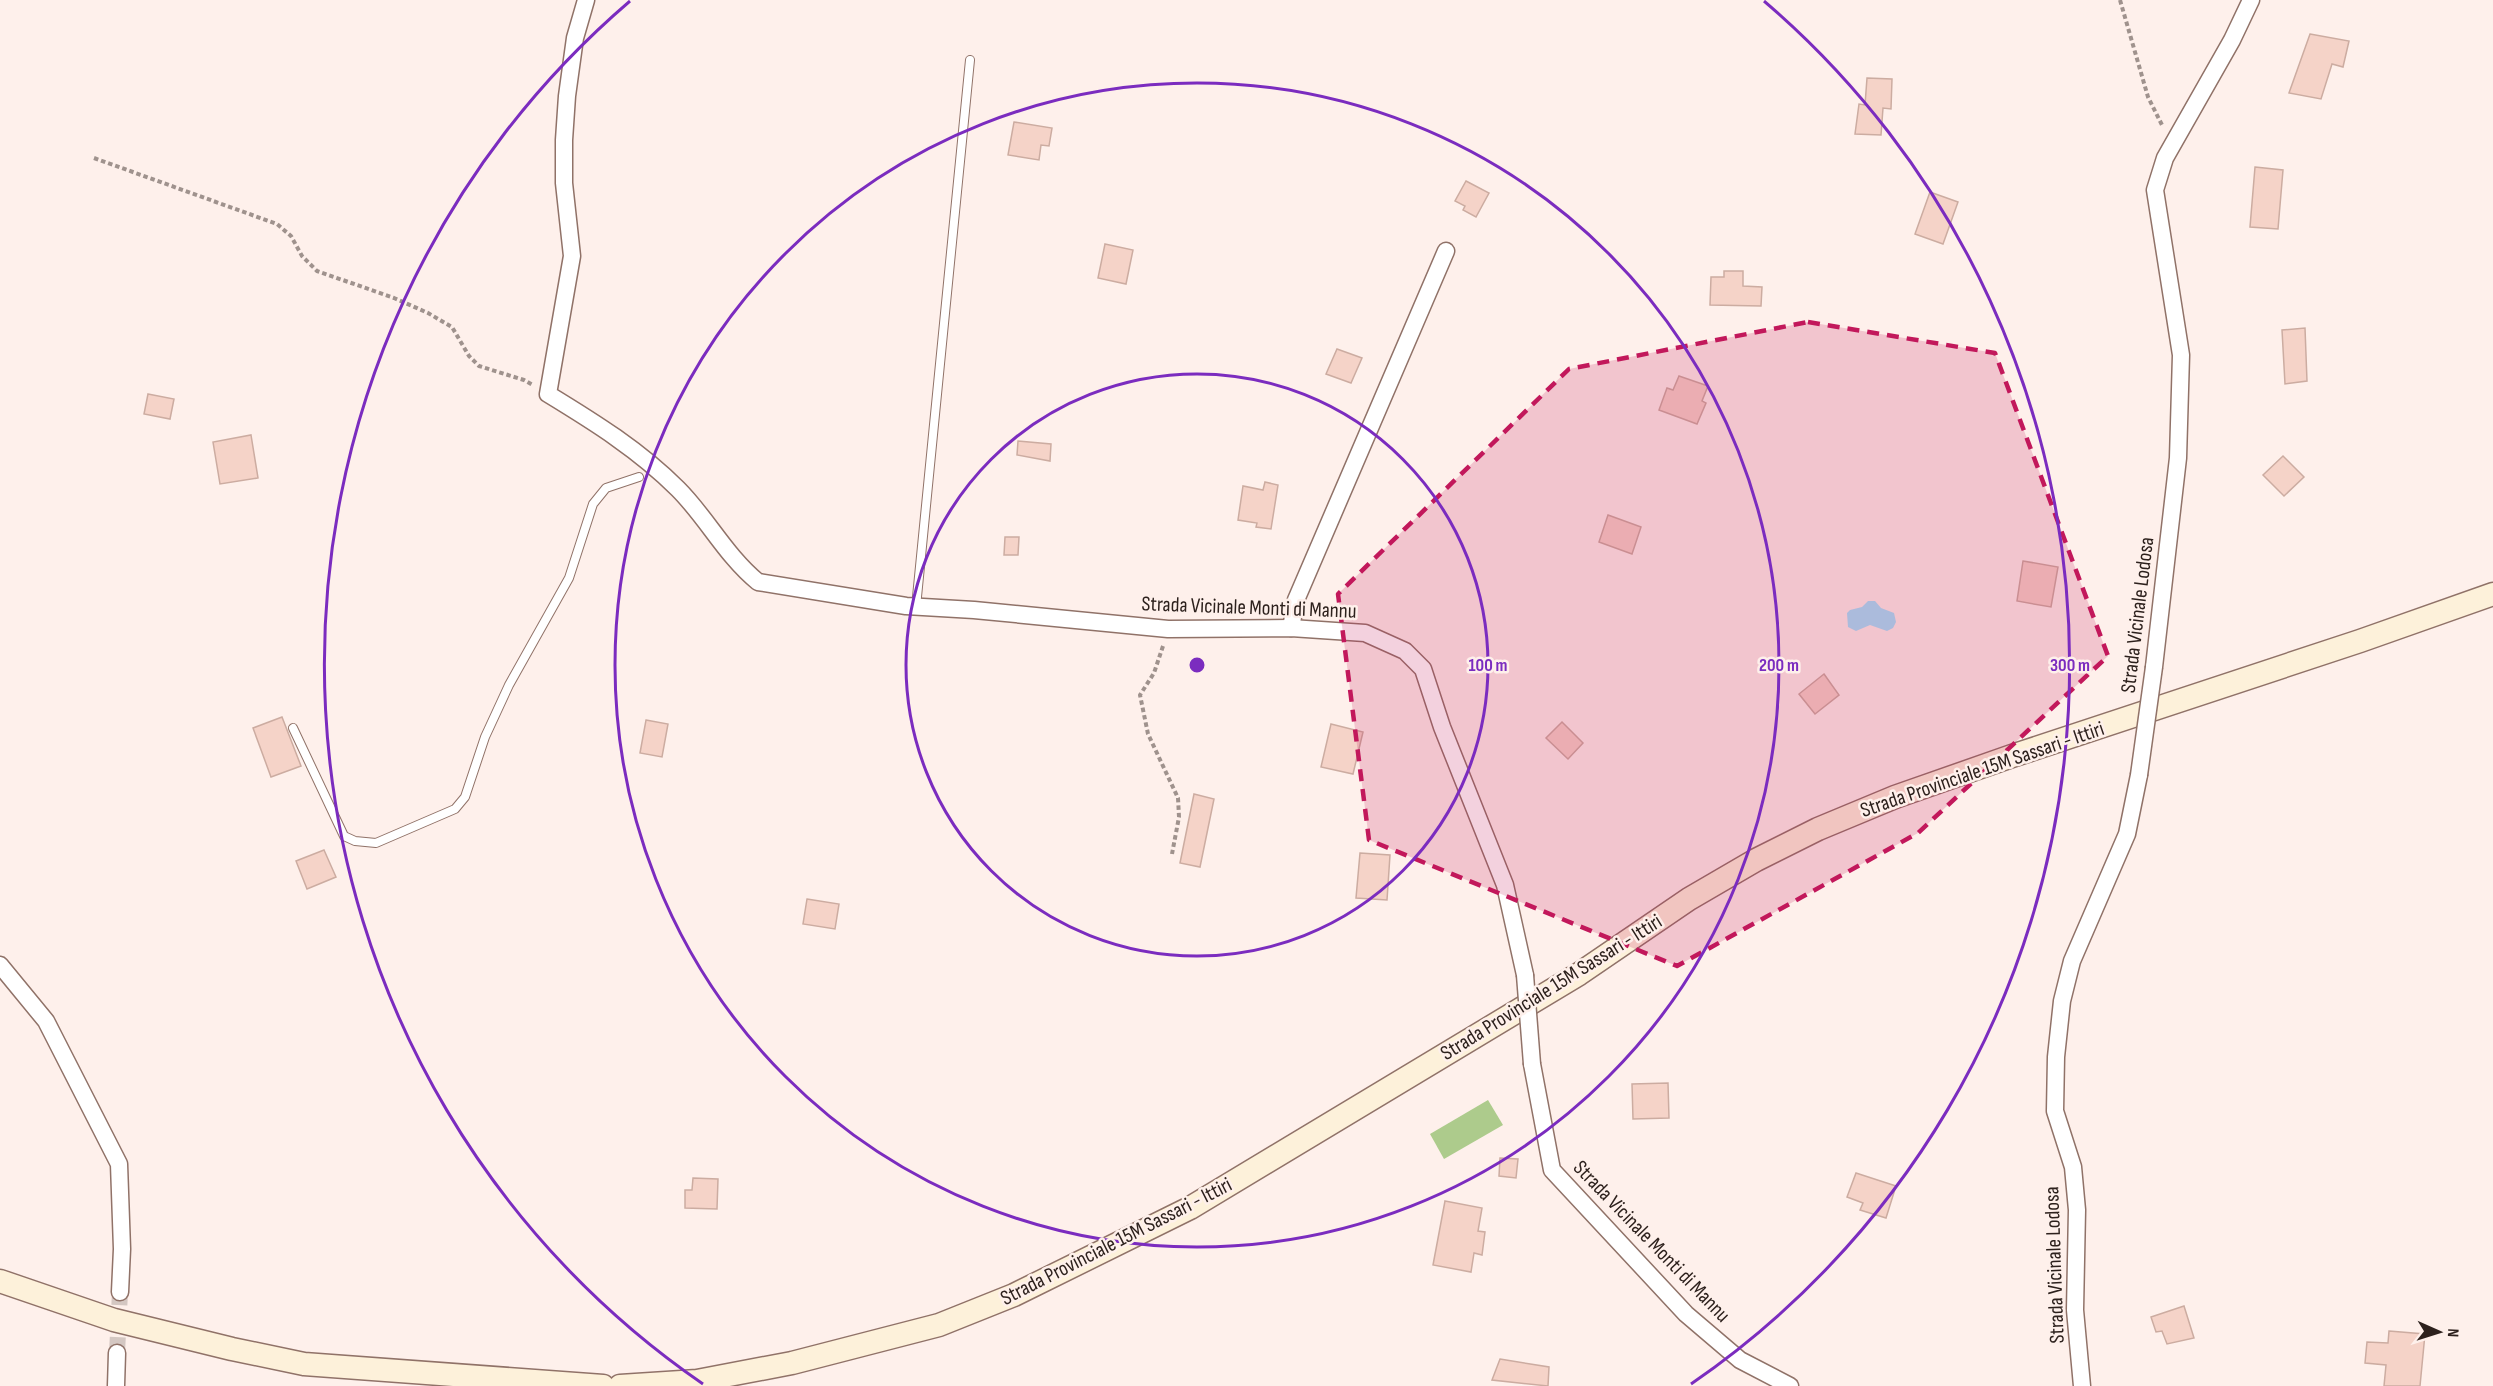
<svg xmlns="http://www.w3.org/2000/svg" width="2493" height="1386" viewBox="0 0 2493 1386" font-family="'Sofia Sans Condensed',sans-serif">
	<rect width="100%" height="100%" fill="#fef0eb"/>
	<path fill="#adcb8c" d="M1488 1100 1503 1125 1444 1159 1430 1134Z"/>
	<path fill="#a6e4fd" d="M1868 601H1875L1881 608 1894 613 1896 622 1893 628 1887 631 1870 625 1856 631 1848 627 1847 613 1850 610 1862 607Z"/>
	<g fill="#f5d3c8" stroke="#ccaca1" stroke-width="1.5">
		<path d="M2310 34 2349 41 2343 67 2332 64 2321 99 2289 93Z"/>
		<path d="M1867 78 1892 79 1891 109 1883 108 1881 135 1855 134 1859 104 1865 105Z"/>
		<path d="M1014 122 1052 128 1049 146 1041 145 1039 160 1008 155Z"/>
		<path d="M2255 167 2283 170 2278 229 2250 227Z"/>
		<path d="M1466 181 1489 193 1476 217 1463 210 1465 206 1455 201Z"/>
		<path d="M1930 192 1958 202 1943 244 1915 234Z"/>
		<path d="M1105 244 1133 250 1126 284 1098 278Z"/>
		<path d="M1724 271H1743V286L1762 287 1761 306 1710 305 1711 277H1724Z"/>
		<path d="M2305 328 2307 381 2285 384 2282 330Z"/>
		<path d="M1337 349 1362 358 1351 383 1326 374Z"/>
		<path d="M1679 376 1708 386 1702 401 1706 403 1697 424 1659 410 1667 388 1673 390Z"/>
		<path d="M148 394 174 399 170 419 144 414Z"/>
		<path d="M251 435 258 478 220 484 213 442Z"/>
		<path d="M1018 441 1051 444 1050 461 1017 455Z"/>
		<path d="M2283 456 2304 477 2284 496 2263 475Z"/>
		<path d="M1265 482 1278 485 1271 529 1256 527 1257 523 1238 520 1243 486 1263 490Z"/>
		<path d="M1608 515 1641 527 1632 554 1599 542Z"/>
		<path d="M1005 537H1019L1018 555H1004Z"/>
		<path d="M2023 561 2058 567 2051 607 2017 601Z"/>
		<path d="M1824 674 1839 695 1815 714 1799 694Z"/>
		<path d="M282 717 301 766 271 777 253 728Z"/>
		<path d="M646 720 668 724 662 757 640 753Z"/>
		<path d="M1562 722 1583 743 1568 759 1546 738Z"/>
		<path d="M1331 724 1363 732 1353 774 1321 767Z"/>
		<path d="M1194 794 1214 799 1200 867 1180 863Z"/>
		<path d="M324 850 336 877 307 889 296 861Z"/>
		<path d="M1360 853 1390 855 1387 900 1356 898Z"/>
		<path d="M807 899 839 904 835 929 803 924Z"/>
		<path d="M1668 1083 1669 1118 1633 1119 1632 1084Z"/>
		<path d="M1500 1158 1518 1159 1516 1178 1499 1176Z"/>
		<path d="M1856 1173 1896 1186 1886 1218 1860 1210 1863 1203 1847 1197Z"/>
		<path d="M693 1178 718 1179 717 1209 685 1208V1190H692Z"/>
		<path d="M1445 1201 1482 1208 1478 1231 1485 1232 1482 1255 1474 1253 1471 1272 1433 1265Z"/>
		<path d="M2184 1306 2194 1338 2167 1344 2162 1331 2156 1332 2151 1317Z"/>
		<path d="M2389 1331 2425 1334 2420 1386H2384L2386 1365 2365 1363 2367 1342 2388 1343Z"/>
		<path d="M1500 1359 1549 1367 1548 1386 1492 1380Z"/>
	</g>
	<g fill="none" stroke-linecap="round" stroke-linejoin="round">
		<path stroke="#d4c7c2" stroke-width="16" stroke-dasharray="16 8" stroke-linecap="butt" d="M117 1353 120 1292"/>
		<defs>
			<g id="lane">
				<path d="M916 607 970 60"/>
				<path d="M293 728 344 836 355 841 376 843 455 809 465 797 485 737 509 685 569 578 593 504 606 488 639 477"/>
			</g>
			<g id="street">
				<path d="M586 0 575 38 567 96 564 140V183L572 256 548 394C594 422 639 450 678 489 707 518 726 556 758 582L906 606 974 610 1168 629 1291 628 1365 633 1405 651 1423 669 1442 727 1505 885 1525 975"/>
				<path d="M1291 628 1296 600 1446 251"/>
				<path d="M2154 667 2178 458 2181 355 2155 190 2165 158 2232 40 2251 0"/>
				<path d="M0 965 46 1021 119 1164 122 1249 120 1292"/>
				<path d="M1532 1064 1552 1170 1686 1314 1740 1360 1790 1386"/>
				<path d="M116 1386 117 1353"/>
				<path d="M2082 1386 2075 1310 2077 1210 2073 1167 2055 1111 2056 1057 2062 1001 2072 961 2127 834 2139 775"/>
			</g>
			<g id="secondary">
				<path d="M0 1281 114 1320 232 1349 304 1364 603 1386"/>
				<path d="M620 1386 697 1381 792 1363 939 1325 1014 1295 1190 1208 1579 974 1689 899 1756 860 1818 829 1895 797 2012 756 2360 641 2493 594"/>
			</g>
		</defs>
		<use href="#lane" stroke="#907268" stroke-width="10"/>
		<use href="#street" stroke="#907268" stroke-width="19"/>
		<use href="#secondary" stroke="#907268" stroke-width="25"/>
		<g stroke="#9f928d" stroke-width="4" stroke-dasharray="4.5 3" stroke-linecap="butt">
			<path d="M2120 0 2148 97 2163 127"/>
			<path d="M94 158 277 224 291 236 302 256 317 271 394 298 428 313 452 327 469 356 479 366 524 380 533 385"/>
			<path d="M1163 646 1154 673 1140 695 1148 734 1178 798 1179 817 1172 854"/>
		</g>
		<use href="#lane" stroke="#fff" stroke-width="8"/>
		<use href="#street" stroke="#fff" stroke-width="16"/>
		<use href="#secondary" stroke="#fdf1da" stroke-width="22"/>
		<defs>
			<g id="street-bridge">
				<path d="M2139 775 2154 667"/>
				<path d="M1525 975 1532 1064"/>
			</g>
		</defs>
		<use href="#street-bridge" stroke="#907268" stroke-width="19" stroke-linecap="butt"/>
		<use href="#street-bridge" stroke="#fff" stroke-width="16"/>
	</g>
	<path fill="#c2185b" fill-opacity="0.2" stroke="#c2185b" stroke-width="4.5" stroke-dasharray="12 8" stroke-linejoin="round" d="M1808 322 1995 353 2108 656 1918 833 1677 966 1369 840 1338 594 1569 369Z"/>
	<g fill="none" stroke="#7b2cbf" stroke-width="3">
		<circle cx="1197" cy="665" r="291"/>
		<circle cx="1197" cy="665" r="582"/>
		<path d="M703 1384A873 873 0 0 1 630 1M1764 1A873 873 0 0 1 1691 1384"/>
	</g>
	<g text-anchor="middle" stroke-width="5" stroke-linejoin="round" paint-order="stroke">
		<g font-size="21" fill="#2d211d" stroke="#fef0eb">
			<text transform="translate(1249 607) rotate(2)" y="7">Strada Vicinale Monti di Mannu</text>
			<text transform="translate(2137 615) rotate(-83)" y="7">Strada Vicinale Lodosa</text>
			<text transform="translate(1982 769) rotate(-19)" y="7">Strada Provinciale 15M Sassari - Ittiri</text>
			<text transform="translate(1551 987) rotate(-32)" y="7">Strada Provinciale 15M Sassari - Ittiri</text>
			<text transform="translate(1116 1241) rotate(-27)" y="7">Strada Provinciale 15M Sassari - Ittiri</text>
			<text transform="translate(1652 1241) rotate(46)" y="7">Strada Vicinale Monti di Mannu</text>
			<text transform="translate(2054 1265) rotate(-92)" y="7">Strada Vicinale Lodosa</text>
		</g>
	</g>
	<circle cx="1197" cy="665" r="9" fill="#7b2cbf" stroke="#fef0eb" stroke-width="3"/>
	<g font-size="18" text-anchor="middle" font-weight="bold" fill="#7b2cbf" stroke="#fef0eb" stroke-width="5" stroke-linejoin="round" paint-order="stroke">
		<text x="1488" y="671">100 m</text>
		<text x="1779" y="671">200 m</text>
		<text x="2070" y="671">300 m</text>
	</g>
	<g transform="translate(2439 1332) rotate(93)" stroke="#fef0eb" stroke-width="4.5" paint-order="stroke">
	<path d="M0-4.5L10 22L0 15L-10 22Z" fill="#2d211d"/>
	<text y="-9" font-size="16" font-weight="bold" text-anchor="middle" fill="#2d211d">N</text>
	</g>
</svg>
